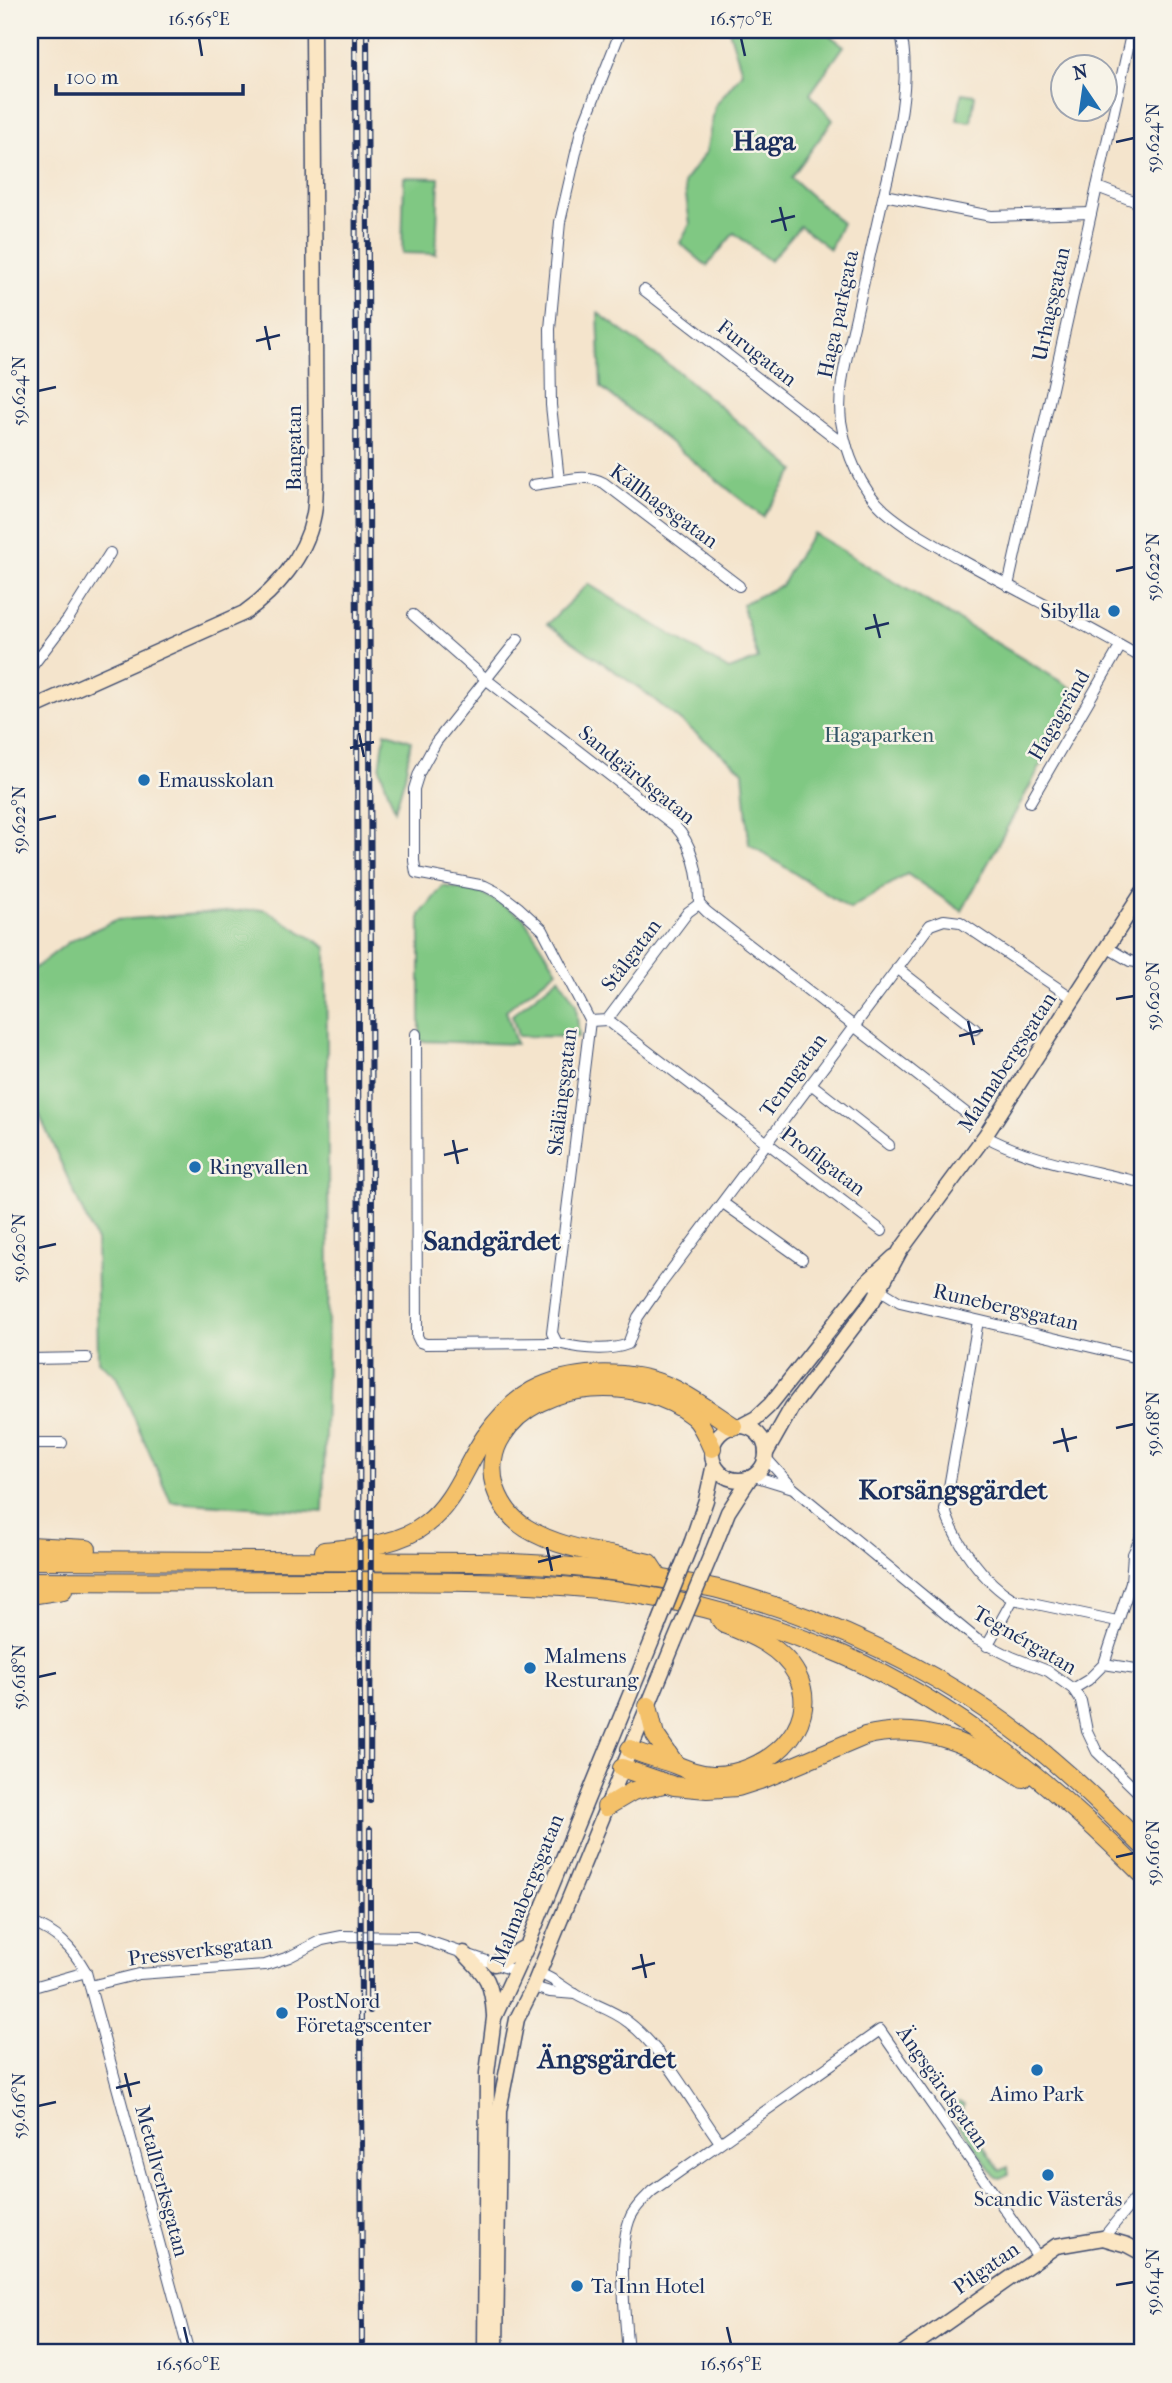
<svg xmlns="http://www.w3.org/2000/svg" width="1172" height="2383" viewBox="0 0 1172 2383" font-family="'IM FELL French Canon',serif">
	<rect width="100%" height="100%" fill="#f7f3e8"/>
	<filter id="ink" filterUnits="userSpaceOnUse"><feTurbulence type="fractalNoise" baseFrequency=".0143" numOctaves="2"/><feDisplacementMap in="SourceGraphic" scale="14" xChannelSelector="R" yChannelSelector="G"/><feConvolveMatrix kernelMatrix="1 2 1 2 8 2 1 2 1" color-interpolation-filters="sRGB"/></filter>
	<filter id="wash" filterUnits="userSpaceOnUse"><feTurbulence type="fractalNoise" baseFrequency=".00686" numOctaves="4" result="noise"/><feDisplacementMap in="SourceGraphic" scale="28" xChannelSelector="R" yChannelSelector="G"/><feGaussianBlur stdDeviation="1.57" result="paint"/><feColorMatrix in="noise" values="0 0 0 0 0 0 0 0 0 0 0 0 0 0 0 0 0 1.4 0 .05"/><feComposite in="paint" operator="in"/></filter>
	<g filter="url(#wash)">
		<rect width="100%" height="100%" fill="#f4e4cc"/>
		<g fill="#80c883" stroke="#4e7c70" stroke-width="2">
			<path d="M729 30H822L844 46 810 94 833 120 791 178 842 223 830 249 800 226 770 261 734 233 707 266 680 243 690 224 684 182 706 152 715 106 742 72Z"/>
			<path d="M962 93 975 95 971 122 957 120Z"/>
			<path d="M404 177 439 178 436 254 402 253Z"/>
			<path d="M598 313 680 373 795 470 763 517 601 387Z"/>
			<path d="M813 533 1080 693 962 911 907 874 850 909 749 844 743 771 646 693 547 624 588 584 729 670 758 659 742 604 782 585 794 562Z"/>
			<path d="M385 732 411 741 405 776 395 810 380 769Z"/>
			<path d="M443 886 482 893 523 917 557 970 506 1010 516 1044 420 1041V915Z"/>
			<path d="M264 909 326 947 329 1278 323 1512 171 1502 116 1376 98 1361 96 1241 30 1094V972L70 941 116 920Z"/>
			<path d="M559 977 576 1004 579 1037 518 1036 512 1015Z"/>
			<path d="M959 2102 965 2105 961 2112 1000 2171 1008 2167 1009 2174 1000 2178 996 2177 953 2116 952 2107Z"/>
		</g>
	</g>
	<g filter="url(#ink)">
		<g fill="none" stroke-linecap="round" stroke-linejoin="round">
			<defs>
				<g id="street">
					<path d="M900 30C914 80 894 152 882 202 873 242 864 282 855 321 848 354 837 387 841 421 846 453 860 488 884 510 907 530 934 544 960 559 1020 593 1083 623 1142 658"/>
					<path d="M1097 187 1142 204"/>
					<path d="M884 195 991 216 1091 213"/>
					<path d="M644 290 847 447"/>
					<path d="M559 481C575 478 589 475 604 483L739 586"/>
					<path d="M533 485 559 481 551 405 550 329 560 222 581 131 621 30"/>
					<path d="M1008 586 1132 30"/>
					<path d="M413 615 487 680 675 826C694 846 699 877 699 904L707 912 966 1113"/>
					<path d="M518 639 436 742 419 773 414 789V861L416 873 485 886 501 894 518 907 543 930 590 1021 552 1333 557 1343C578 1348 608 1352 628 1344L638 1317 661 1284 930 925 944 920 960 922 1074 999"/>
					<path d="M1138 655 1142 638"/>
					<path d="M30 669 68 619 110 553"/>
					<path d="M30 697 36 705"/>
					<path d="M1030 802 1120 647"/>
					<path d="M1108 948 1130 961 1142 963"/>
					<path d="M897 968 975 1029"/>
					<path d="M607 1020 882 1231"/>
					<path d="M590 1021 607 1020 688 912 699 904"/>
					<path d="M416 1034 417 1336 420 1342 426 1344 557 1343"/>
					<path d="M811 1084 889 1145"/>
					<path d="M985 1136C1032 1162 1090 1169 1142 1183"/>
					<path d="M723 1203 802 1259"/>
					<path d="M874 1286 900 1302 1142 1359"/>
					<path d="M978 1321 945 1510C954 1541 985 1583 1013 1599L1117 1621"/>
					<path d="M30 1359 87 1358"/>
					<path d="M30 1443H62"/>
					<path d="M766 1458 792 1487"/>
					<path d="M754 1476 793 1488 976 1639 1012 1657 1048 1671 1073 1689 1081 1701 1087 1731 1097 1752 1142 1796"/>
					<path d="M987 1646 1013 1599"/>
					<path d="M1104 1664 1131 1582 1133 1554 1142 1535"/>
					<path d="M1073 1689 1088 1680 1104 1664 1142 1670"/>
					<path d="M30 1922C56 1932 72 1947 86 1972L189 2353"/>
					<path d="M538 1973C555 1979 561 1986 575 1994 593 2005 612 2009 628 2022 664 2049 693 2105 720 2142"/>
					<path d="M90 1986 139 1974 265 1965 289 1957 322 1940 342 1936 416 1937 516 1971"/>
					<path d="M533 1987 550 1992 575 1994"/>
					<path d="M30 1988 86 1972"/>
					<path d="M1103 2238 1142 2190"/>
					<path d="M628 2352C625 2317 617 2246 631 2216 636 2206 645 2198 652 2191L880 2030 1038 2257"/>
				</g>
				<g id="secondary">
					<path d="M30 709 244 613C276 590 305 557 313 518 316 507 315 496 316 485L313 30"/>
					<circle cx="739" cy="1453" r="27"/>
					<path d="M741 1426 756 1418 770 1405 867 1282 894 1257"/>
					<path d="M766 1453 792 1407 873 1301 900 1251 985 1136 1142 893"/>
					<path d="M692 1541 706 1500 714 1464"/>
					<path d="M713 1550 728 1512 750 1478"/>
					<path d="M464 1953C487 1976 492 1982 494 2015"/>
					<path d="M494 1964 527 1946"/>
					<path d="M485 2353 487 2073 494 2018 527 1946 654 1636"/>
					<path d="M496 2353 499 2111 517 2019 533 1987 673 1645"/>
					<path d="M903 2353 1056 2246 1103 2238 1127 2245 1142 2253"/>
				</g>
				<g id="highway">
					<path d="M30 1546 87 1549"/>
					<path d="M324 1551C358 1547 398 1546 426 1524 455 1502 465 1466 485 1437 499 1417 517 1397 540 1387 578 1370 631 1370 670 1387 692 1397 713 1413 733 1426"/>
					<path d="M30 1560 481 1562C546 1563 611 1569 675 1581 691 1584 707 1586 722 1590 817 1616 909 1657 991 1713 1045 1750 1095 1798 1142 1845"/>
					<path d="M659 1578 649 1563C608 1553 563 1551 526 1528 510 1518 501 1505 495 1487 490 1470 492 1451 502 1436 537 1377 643 1375 693 1416 702 1423 707 1438 712 1448"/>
					<path d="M30 1581C138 1582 246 1581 354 1581 448 1582 543 1580 636 1594 707 1605 777 1627 843 1655 958 1705 1055 1786 1142 1874"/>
					<path d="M30 1595 63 1590"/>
					<path d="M648 1706 655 1735 675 1764"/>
					<path d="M630 1749C645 1756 661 1759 676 1765 688 1770 698 1774 712 1775 761 1777 824 1729 797 1675 782 1647 751 1634 724 1624L720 1619"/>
					<path d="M622 1768 674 1786 707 1789 738 1787 763 1779 865 1736C923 1721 976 1746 1023 1778"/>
					<path d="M606 1807 633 1791 664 1784"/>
				</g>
			</defs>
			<use href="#street" stroke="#3c4a6e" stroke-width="12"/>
			<use href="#secondary" stroke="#3c4a6e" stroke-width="17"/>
			<use href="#highway" stroke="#3c4a6e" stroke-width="20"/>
			<use href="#street" stroke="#fff" stroke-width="10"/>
			<use href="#secondary" stroke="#fbe6c3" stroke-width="14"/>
			<use href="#highway" stroke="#f4c16a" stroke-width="18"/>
			<defs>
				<g id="rail">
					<path d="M355 30 362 2353"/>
					<path d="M367 30 372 1194 370 1801"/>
					<path d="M370 1829V2011"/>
				</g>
			</defs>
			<use href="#rail" stroke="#1b2f5e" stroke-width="6"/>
			<use href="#rail" stroke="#f7f3e8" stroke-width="3.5" stroke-dasharray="10" stroke-linecap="butt"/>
			<defs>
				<g id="secondary-bridge">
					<path d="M654 1636 692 1541"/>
					<path d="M673 1645 713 1550"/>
				</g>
			</defs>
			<use href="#secondary-bridge" stroke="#3c4a6e" stroke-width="17" stroke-linecap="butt"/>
			<use href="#secondary-bridge" stroke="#fbe6c3" stroke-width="14"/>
		</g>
	</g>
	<path fill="none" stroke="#1b2f5e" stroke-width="2.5" d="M199 38 202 56M741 38 745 56M1116 142 1134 138M780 207 786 231M771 222 795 216M265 326 270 350M256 341 280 335M38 391 56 387M1116 571 1134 567M874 614 880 638M865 629 889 623M359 733 364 757M350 748 374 742M38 820 56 816M1116 999 1134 996M968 1021 974 1045M959 1036 983 1030M453 1140 458 1164M444 1155 468 1149M38 1248 56 1244M1062 1428 1068 1452M1116 1428 1134 1424M1053 1443 1077 1437M547 1547 552 1571M538 1562 561 1556M38 1677 56 1673M1116 1857 1134 1853M641 1954 646 1978M632 1969 655 1963M125 2073 131 2097M116 2088 140 2082M38 2106 56 2102M1116 2285 1134 2282M184 2327 188 2344M727 2327 731 2344"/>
	<g fill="#1f6fb2" stroke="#f7f3e8" stroke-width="2.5">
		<circle cx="1114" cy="611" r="7"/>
		<circle cx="144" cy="780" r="7"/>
		<circle cx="195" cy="1167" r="7"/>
		<circle cx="530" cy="1668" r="7"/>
		<circle cx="282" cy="2013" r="7"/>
		<circle cx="1037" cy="2070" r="7"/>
		<circle cx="1048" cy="2175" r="7"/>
		<circle cx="577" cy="2286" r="7"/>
	</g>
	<g text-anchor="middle" stroke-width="5" stroke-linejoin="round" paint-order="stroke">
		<g font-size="21" fill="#1b2f5e" stroke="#f7f3e8">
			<text transform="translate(1051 304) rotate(-78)" y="7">Urhagsgatan</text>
			<text transform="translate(838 314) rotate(-78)" y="7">Haga parkgata</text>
			<text transform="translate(757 353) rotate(38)" y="7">Furugatan</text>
			<text transform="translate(294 448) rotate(-90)" y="7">Bangatan</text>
			<text transform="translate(664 506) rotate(36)" y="7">Källhagsgatan</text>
			<text transform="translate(1059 715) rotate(-60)" y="7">Hagagränd</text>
			<text transform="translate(637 775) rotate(39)" y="7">Sandgärdsgatan</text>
			<text transform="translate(631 955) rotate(-53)" y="7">Stålgatan</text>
			<text transform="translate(1007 1062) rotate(-57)" y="7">Malmabergsgatan</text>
			<text transform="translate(793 1075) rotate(-54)" y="7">Tenngatan</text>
			<text transform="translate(562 1092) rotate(-83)" y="7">Skälängsgatan</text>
			<text transform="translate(823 1161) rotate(37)" y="7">Profilgatan</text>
			<text transform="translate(1006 1307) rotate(13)" y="7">Runebergsgatan</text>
			<text transform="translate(1025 1640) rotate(30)" y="7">Tegnérgatan</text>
			<text transform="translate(527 1890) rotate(-68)" y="7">Malmabergsgatan</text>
			<text transform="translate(200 1950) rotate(-7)" y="7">Pressverksgatan</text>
			<text transform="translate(943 2087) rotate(55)" y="7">Ängsgärdsgatan</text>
			<text transform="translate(162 2181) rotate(75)" y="7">Metallverksgatan</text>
			<text transform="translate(986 2268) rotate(-35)" y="7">Pilgatan</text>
		</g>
		<g font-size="21" fill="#1b2f5e" stroke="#f7f3e8" text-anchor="start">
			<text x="1100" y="618" text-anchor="end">Sibylla</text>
			<text x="158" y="787">Emausskolan</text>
			<text x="209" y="1174">Ringvallen</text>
			<text x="544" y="1663">Malmens<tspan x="544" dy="24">Resturang</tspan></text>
			<text x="296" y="2008">PostNord<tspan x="296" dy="24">Företagscenter</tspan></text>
			<text x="1037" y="2101" text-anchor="middle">Aimo Park</text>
			<text x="1048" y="2206" text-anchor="middle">Scandic Västerås</text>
			<text x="591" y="2293">Ta Inn Hotel</text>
		</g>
		<g font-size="21" fill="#345567" stroke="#f7f3e8">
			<text x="879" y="742">Hagaparken</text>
		</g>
		<g font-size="28" font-weight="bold" fill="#1b2f5e" stroke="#f7f3e8">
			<text x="764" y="150">Haga</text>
			<text x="492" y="1250">Sandgärdet</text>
			<text x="953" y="1499">Korsängsgärdet</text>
			<text x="607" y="2068">Ängsgärdet</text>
		</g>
	</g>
	<rect width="1172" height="2383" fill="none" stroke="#f7f3e8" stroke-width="77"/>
	<g transform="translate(1084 88) rotate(347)"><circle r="33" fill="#f7f3e8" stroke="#9fa5b1" stroke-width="2"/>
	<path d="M0-5L12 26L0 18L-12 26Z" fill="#1f6fb2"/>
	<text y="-10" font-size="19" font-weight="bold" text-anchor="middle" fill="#1b2f5e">N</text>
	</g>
	<path d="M56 84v10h187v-10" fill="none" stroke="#1b2f5e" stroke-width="3.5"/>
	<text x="66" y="84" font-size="21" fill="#1b2f5e" stroke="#f7f3e8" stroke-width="5" paint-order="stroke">100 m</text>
	<rect x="38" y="38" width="1096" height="2306" fill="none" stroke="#1b2f5e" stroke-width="2.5"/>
	<g font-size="18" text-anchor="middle" fill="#1b2f5e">
		<text x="199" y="25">16.565°E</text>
		<text x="741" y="25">16.570°E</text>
		<text transform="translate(1153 138) rotate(-90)" y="6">59.624°N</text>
		<text transform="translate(19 391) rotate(-90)" y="6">59.624°N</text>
		<text transform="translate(1153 567) rotate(-90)" y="6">59.622°N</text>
		<text transform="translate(19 820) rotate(-90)" y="6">59.622°N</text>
		<text transform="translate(1153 996) rotate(-90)" y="6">59.620°N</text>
		<text transform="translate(19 1248) rotate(-90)" y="6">59.620°N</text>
		<text transform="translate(1153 1424) rotate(-90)" y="6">59.618°N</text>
		<text transform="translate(19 1677) rotate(-90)" y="6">59.618°N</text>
		<text transform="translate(1153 1853) rotate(-90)" y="6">59.616°N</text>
		<text transform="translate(19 2106) rotate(-90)" y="6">59.616°N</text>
		<text transform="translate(1153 2282) rotate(-90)" y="6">59.614°N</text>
		<text x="188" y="2370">16.560°E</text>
		<text x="731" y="2370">16.565°E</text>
	</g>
</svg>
